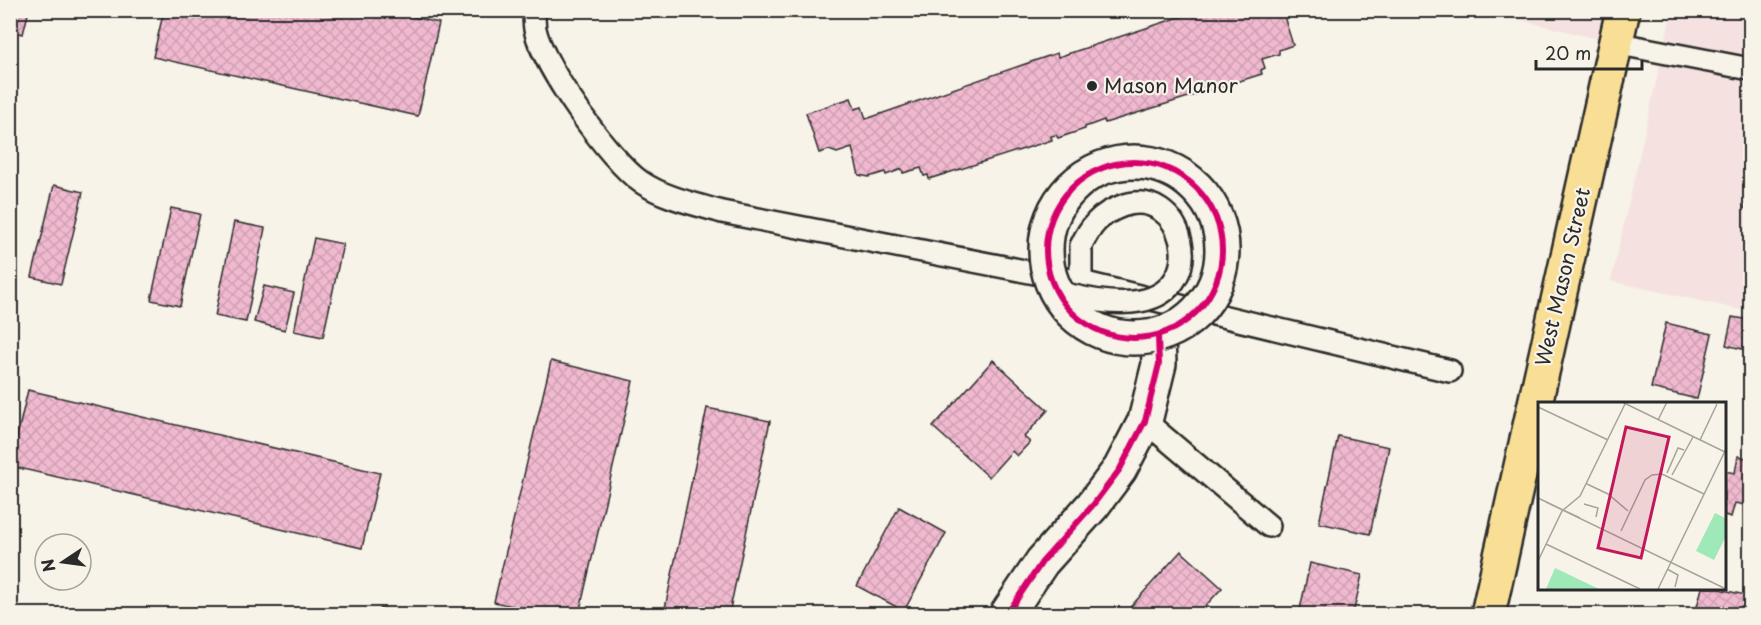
<svg xmlns="http://www.w3.org/2000/svg" width="1761" height="625" viewBox="0 0 1761 625" font-family="'Playpen Sans',sans-serif">
	<defs>
		<pattern id="building-cross-hatch" width="8" height="8" patternUnits="userSpaceOnUse" patternTransform="scale(1.5)"><rect width="8" height="8" fill="#f0b9cf"/><path d="M0 0l8 8M0 8l8-8" fill="none" stroke="#ce9fb2"/></pattern>
	</defs>
	<rect width="100%" height="100%" fill="#f7f3e8"/>
	<filter id="ink" filterUnits="userSpaceOnUse"><feTurbulence type="fractalNoise" baseFrequency=".0167" numOctaves="2"/><feDisplacementMap in="SourceGraphic" scale="12" xChannelSelector="R" yChannelSelector="G"/><feConvolveMatrix kernelMatrix="1 2 1 2 8 2 1 2 1" color-interpolation-filters="sRGB"/></filter>
	<g filter="url(#ink)">
		<g fill="#f5e2e0">
			<path d="M1483 11H1623L1615 43Z"/>
			<path d="M1672 11H1750V312L1611 281Z"/>
		</g>
		<g fill="url(#building-cross-hatch)" stroke="#2b2b2b" stroke-width="1.5">
			<path d="M10 10H29L23 34 10 31Z"/>
			<path d="M164 10H384L439 23 418 116 153 57Z"/>
			<path d="M1201 10H1282L1293 45 1279 50V54L1262 59 1265 68 1261 70 1262 74 1105 123 1104 120 1085 127V129L1058 138 1056 135 1051 136 1052 140 929 179 928 175 924 176 921 168 903 173 902 169 886 175 885 172 869 177 859 175 852 148 837 153 829 150 819 153 806 113 851 98 855 109 862 107 866 119 1057 53 1058 57Z"/>
			<path d="M1750 180V210L1744 208Z"/>
			<path d="M54 185 83 192 61 284 32 277Z"/>
			<path d="M171 208 200 214 180 306 151 300Z"/>
			<path d="M1750 214V239L1745 238Z"/>
			<path d="M234 222 265 228 246 322 215 316Z"/>
			<path d="M314 238 343 244 323 337 294 331Z"/>
			<path d="M264 286 294 293 285 330 254 322Z"/>
			<path d="M1732 317 1750 320V351L1726 345Z"/>
			<path d="M1666 323 1712 334 1697 399 1651 388Z"/>
			<path d="M993 360 1048 410 1024 437 1030 442 1017 456 1012 451 989 477 933 427Z"/>
			<path d="M551 361 633 381 579 614H547L494 602Z"/>
			<path d="M28 390 380 473 362 548 10 466Z"/>
			<path d="M707 408 770 421 729 614H666L667 609 665 608Z"/>
			<path d="M1338 436 1389 447 1370 534 1319 523Z"/>
			<path d="M1738 456 1750 459V506L1735 503 1731 517 1724 515V471L1735 473Z"/>
			<path d="M899 507 946 533 904 611 857 586Z"/>
			<path d="M1181 551 1222 588 1198 614H1124Z"/>
			<path d="M1310 563 1362 575 1353 614H1299Z"/>
			<path d="M1702 588H1715L1745 595 1740 614H1695Z"/>
			<path d="M93 608 122 614H92Z"/>
			<path d="M380 608 407 614H378Z"/>
		</g>
		<g fill="none" stroke-linecap="round" stroke-linejoin="round">
			<defs>
				<g id="lane">
					<path d="M534 10C534 16 534 23 535 29 542 65 610 161 641 182 665 198 695 204 722 212L1081 282 1450 371"/>
					<path d="M1615 43 1750 69"/>
					<path d="M1081 282V246"/>
					<path d="M1145 421 1269 526"/>
				</g>
				<path id="street" d="M1007 614 1042 562 1093 505 1120 469 1145 421 1159 364 1158 336"/>
				<path id="primary" d="M1488 614 1623 10"/>
			</defs>
			<use href="#lane" stroke="#2b2b2b" stroke-width="26"/>
			<use href="#street" stroke="#2b2b2b" stroke-width="38"/>
			<use href="#primary" stroke="#2b2b2b" stroke-width="38"/>
			<use href="#lane" stroke="#f7f3e8" stroke-width="21"/>
			<use href="#street" stroke="#f7f3e8" stroke-width="33"/>
			<use href="#primary" stroke="#f9df96" stroke-width="33"/>
			<defs>
				<path id="lane-bridge" d="M1054 291C1080 298 1113 306 1140 301 1212 288 1182 184 1122 206 1100 214 1090 226 1081 246"/>
				<circle id="street-bridge" cx="1134" cy="250" r="88"/>
			</defs>
			<use href="#lane-bridge" stroke="#2b2b2b" stroke-width="26" stroke-linecap="butt"/>
			<use href="#street-bridge" stroke="#2b2b2b" stroke-width="38" stroke-linecap="butt"/>
			<use href="#lane-bridge" stroke="#f7f3e8" stroke-width="21"/>
			<use href="#street-bridge" stroke="#f7f3e8" stroke-width="33"/>
			<defs>
				<g id="cycleway">
					<circle cx="1134" cy="250" r="88"/>
					<path d="M1007 614 1042 562 1093 505 1120 469 1145 421 1159 364 1158 336"/>
				</g>
			</defs>
			<use href="#cycleway" stroke="#f7f3e8" stroke-width="10"/>
			<use href="#cycleway" stroke="#d6006c" stroke-width="6"/>
		</g>
	</g>
	<circle fill="#2b2b2b" stroke="#f7f3e8" stroke-width="2" cx="1092" cy="86" r="6"/>
	<g text-anchor="middle" stroke-width="4.5" stroke-linejoin="round" paint-order="stroke">
		<g font-size="20" fill="#2b2b2b" stroke="#f7f3e8" text-anchor="start">
			<text x="1104" y="93">Mason Manor</text>
		</g>
		<g font-size="20" fill="#2b2b2b" stroke="#f7f3e8">
			<text transform="translate(1563 277) rotate(-77)" y="7">West Mason Street</text>
		</g>
	</g>
	<g transform="translate(1538 402)">
		<rect width="188" height="188" fill="#f7f3e8"/>
		<path d="M17 166 61 187H8Z" fill="#9fe8b7"/>
		<path d="M177 111 187 116 188 134 176 158 158 149Z" fill="#9fe8b7"/>
		<path fill="none" stroke="#a5a39c" stroke-width="1.5" d="M84 0 187 50M0 5 70 38M120 18 129 0M162 38 179 2M129 71 140 46 146 48M134 73 155 35M49 82 70 92 90 109M0 96 42 116M8 100 188 187M46 102 60 106 58 115M83 129 107 78 114 73 124 72 166 92M8 142 102 187M0 159 24 109 42 94 88 0M129 167 140 173 137 185M120 187 188 47"/>
		<path fill="#c2185b" fill-opacity="0.15" stroke="#c2185b" stroke-width="3" d="M88 25 131 35 103 156 60 146Z"/>
		<rect width="188" height="188" fill="none" stroke="#2b2b2b" stroke-width="3"/>
	</g>
	<rect width="1761" height="625" fill="none" stroke="#f7f3e8" stroke-width="36"/>
	<rect x="18" y="18" width="1725" height="589" fill="none" stroke="#2b2b2b" stroke-width="2" filter="url(#ink)"/>
	<g transform="translate(63 562) rotate(257)"><circle r="28" fill="#f7f3e8" stroke="#a5a39c" stroke-width="1.5"/>
	<path d="M0-4.5L10 22L0 15L-10 22Z" fill="#2b2b2b"/>
	<text y="-9" font-size="16" font-weight="bold" text-anchor="middle" fill="#2b2b2b">N</text>
	</g>
	<path d="M1536 60v9h106v-9" fill="none" stroke="#2b2b2b" stroke-width="3"/>
	<text x="1545" y="60" font-size="18" fill="#2b2b2b" stroke="#f7f3e8" stroke-width="4.5" paint-order="stroke">20 m</text>
</svg>
